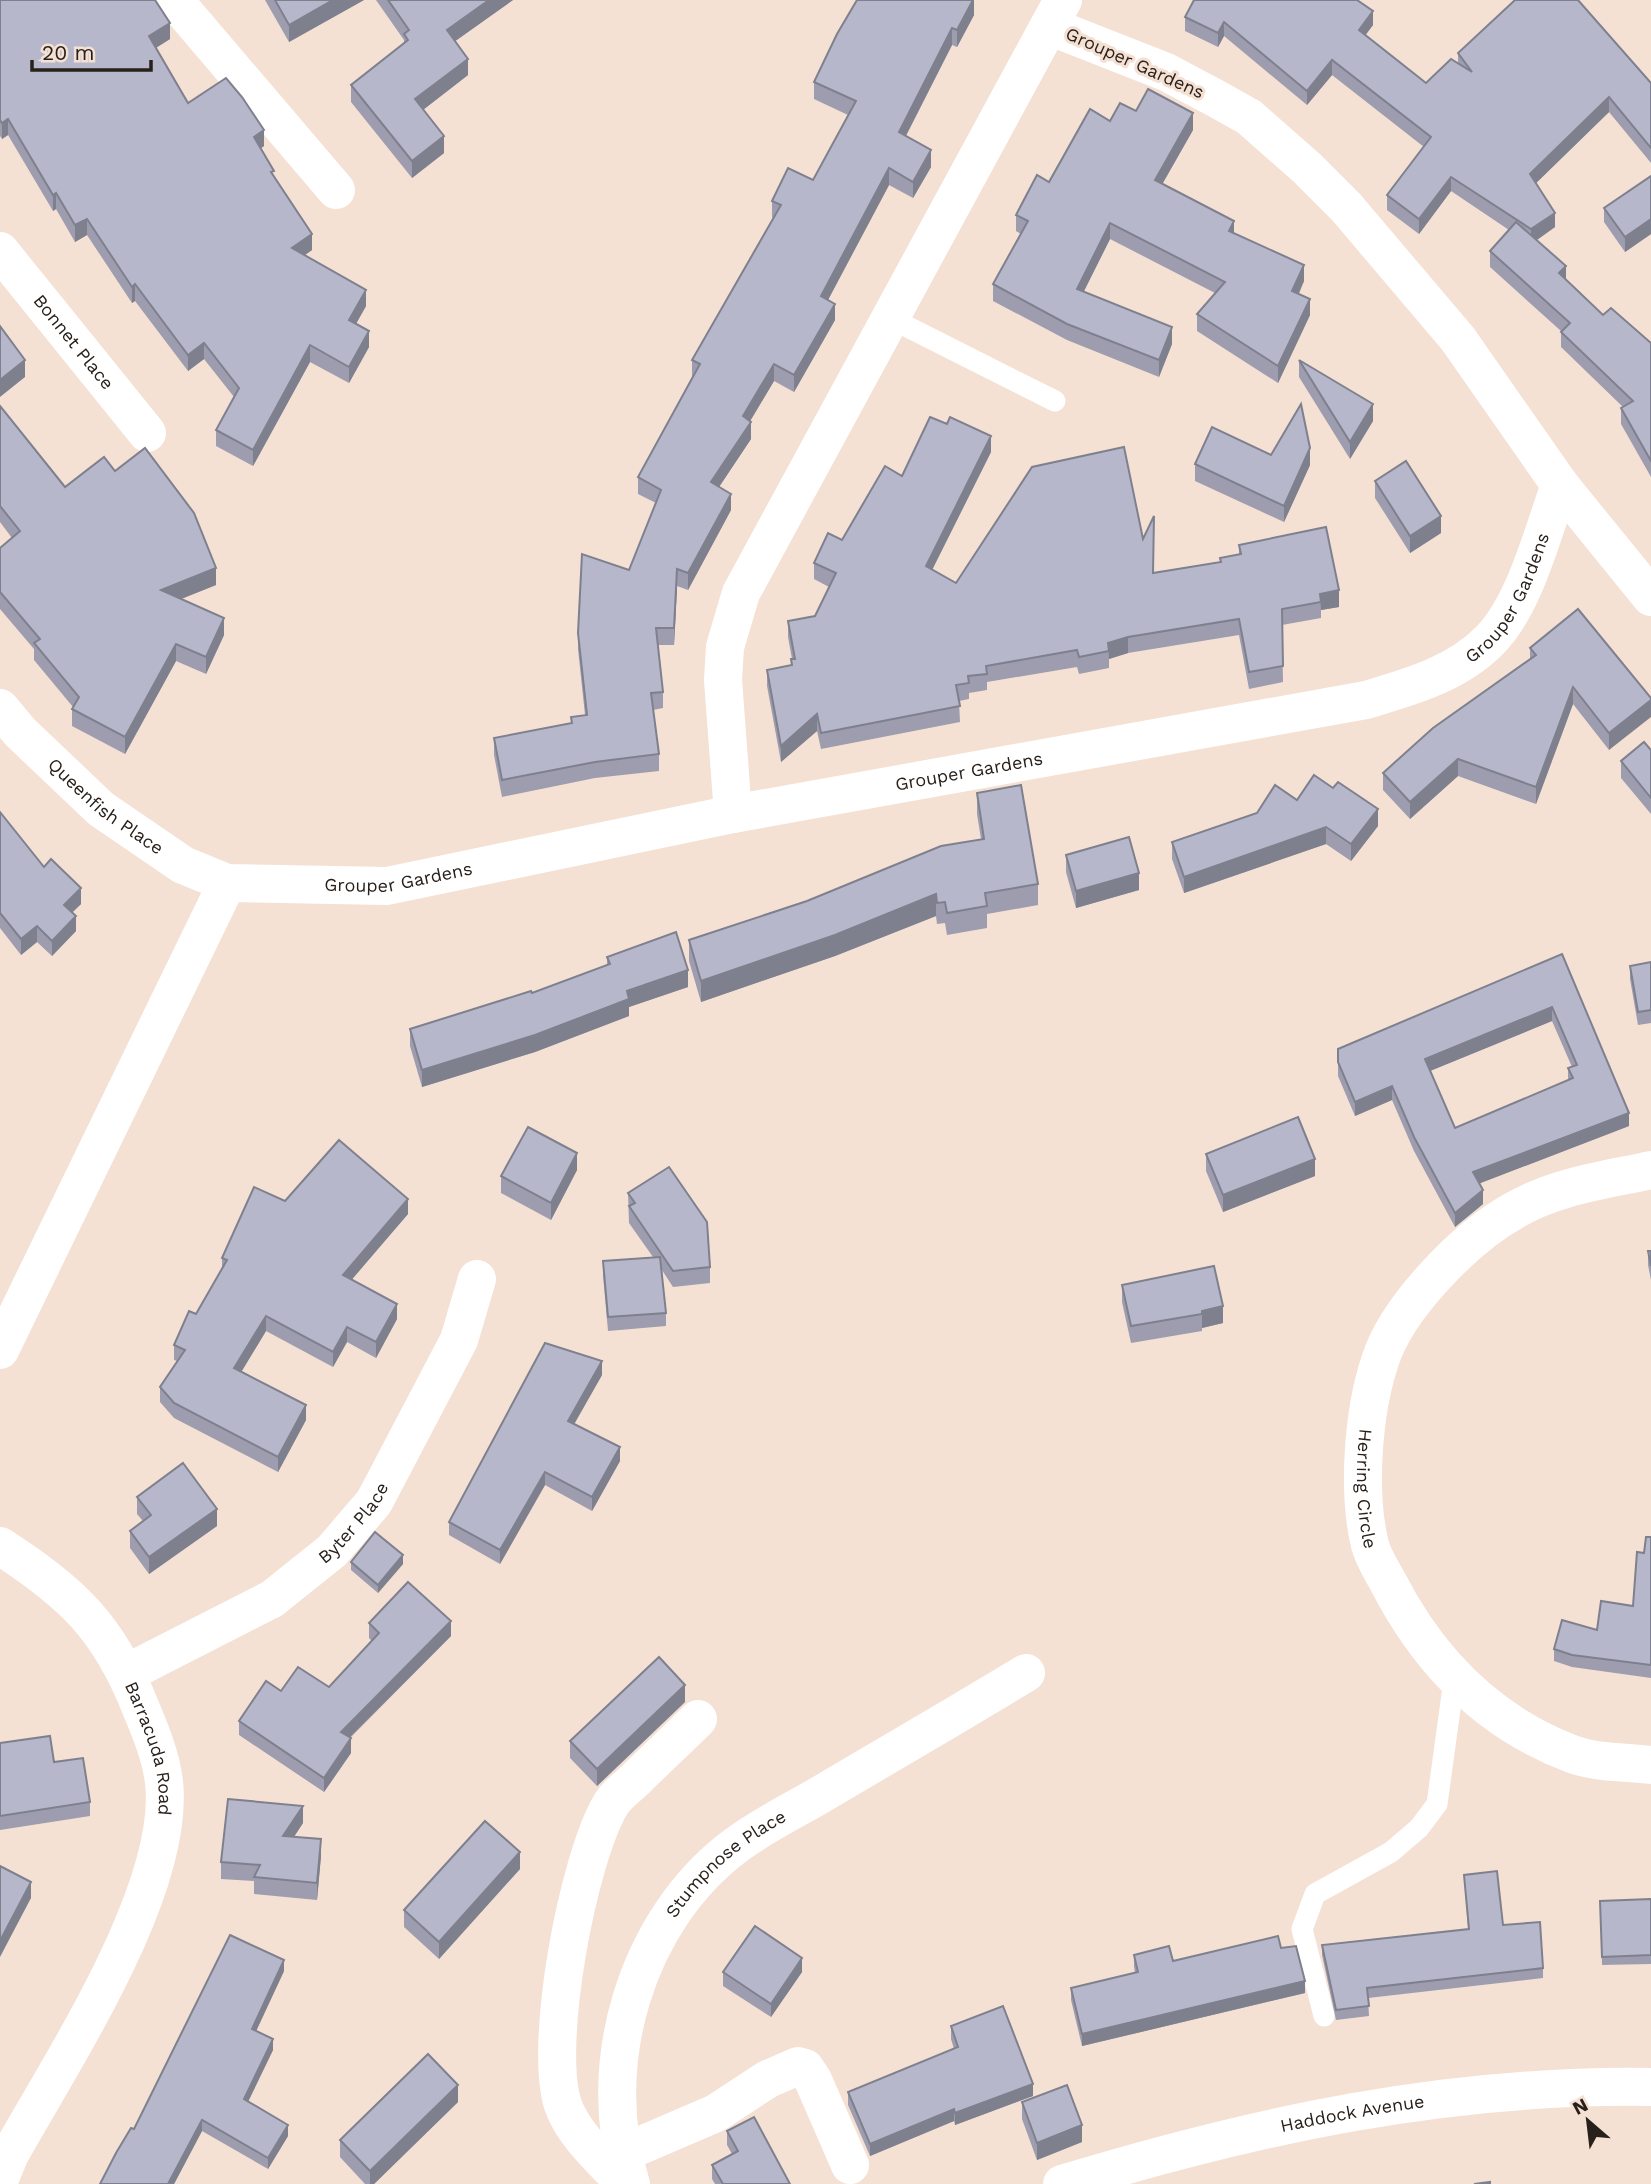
<svg xmlns="http://www.w3.org/2000/svg" width="1651" height="2184" viewBox="0 0 1651 2184" font-family="'Work Sans',sans-serif">
	<rect width="100%" height="100%" fill="#f5e1d3"/>
	<g fill="none" stroke-linecap="round" stroke-linejoin="round">
		<g stroke="#fff" stroke-width="21">
			<path d="M890 318 1055 401"/>
			<path d="M1324 2016 1302 1929 1315 1894 1391 1852 1419 1828 1437 1804 1454 1680"/>
		</g>
		<g stroke="#fff" stroke-width="38">
			<path d="M174 0 336 190"/>
			<path id="s1" d="M0 251 147 433"/>
			<path d="M1560 485 1651 597"/>
			<path id="s2" d="M0 708 20 732 101 809 183 865 227 883 387 886 733 814 1366 700C1410 687 1457 674 1490 640 1525 605 1543 531 1560 485L1458 339 1346 207 1307 168 1249 117 1217 99 1166 72 1049 26"/>
			<path d="M733 814 723 680 725 647 741 593 1063 0"/>
			<path id="s3" d="M1651 1170C1606 1180 1556 1186 1515 1210 1466 1237 1397 1307 1380 1361 1363 1412 1357 1492 1370 1545 1373 1557 1382 1571 1388 1582 1429 1662 1488 1722 1572 1754 1595 1763 1627 1762 1651 1765"/>
			<path d="M0 1350 227 883"/>
			<path id="s4" d="M0 1546C71 1592 108 1626 140 1706 150 1730 161 1756 164 1782 176 1889 62 2061 10 2154L0 2178"/>
			<path id="s5" d="M127 1673 272 1599 332 1551 374 1502 459 1340 477 1279"/>
			<path d="M623 2153 716 2113 768 2079 798 2066 805 2068 813 2080 850 2165"/>
			<path d="M625 2184C603 2160 574 2136 563 2105 543 2044 578 1859 611 1804 617 1794 629 1786 637 1778 657 1758 678 1739 698 1719"/>
			<path id="s6" d="M631 2184C593 2067 635 1921 735 1846 764 1824 799 1808 830 1789 895 1751 961 1712 1026 1673"/>
			<path id="s7" d="M1062 2184C1256 2125 1447 2084 1651 2087"/>
		</g>
	</g>
	<g fill="#9d9daf" fill-rule="evenodd">
		<path d="M0 0 170 39 156 48 188 103 264 146 261 148 274 177 312 250 305 255 366 306 356 324 369 347 349 383 310 362 253 466 216 446V430L234 397 204 359 188 371 135 301 132 303 87 235 75 242 56 209 53 211 8 135 2 139 0 136Z"/>
		<path d="M265 0H364L289 42Z"/>
		<path d="M376 0H513L455 41 468 75 423 110 444 153 412 178 351 102V85L404 43V40Z"/>
		<path d="M974 0V15L957 47 952 45 906 136 931 167 913 198 889 185 828 300 835 320 794 392 774 381 750 421 751 439 719 487 731 510 688 590 677 586 674 645H658L663 692V708L653 710 659 754V771L595 778 502 797 494 755V738L571 723V717L585 715 578 649V633L629 570 656 503 638 494V477L692 377V360L773 218 772 217V201L813 180 848 115 814 99V82Z"/>
		<path d="M1185 17 1373 25 1365 35 1426 83 1458 63V53L1651 83V163L1609 112 1536 183 1555 227 1537 240 1566 279 1603 315 1651 343V477L1621 424V408L1623 407 1561 347V331L1490 267V251L1509 230 1451 191 1419 234 1387 210V195L1424 147 1332 75 1307 105 1224 36 1218 47 1185 31Z"/>
		<path d="M1136 111 1193 130 1162 184 1304 281 1299 294 1310 315 1278 383 1197 331V314L1215 293 1110 239 1084 291 1172 344 1159 377 1067 340 993 301V284L1021 234 1016 231V215L1110 121Z"/>
		<path d="M1651 176V234L1625 252 1604 222V208Z"/>
		<path d="M1299 360 1373 421 1350 459 1299 377Z"/>
		<path d="M0 406 65 487 115 471 216 585 181 599 224 635 206 674 176 661 125 754 72 726V709L73 707 34 660V649L0 609V548L12 538 0 522Z"/>
		<path d="M991 452 932 570 956 583 1143 539 1153 573 1220 562 1239 555V545L1339 607 1321 610V618L1282 625 1283 682 1249 689 1239 635 1128 653 1109 659V668L1079 674 1077 667 987 682V690L969 693V699L959 701 960 722 821 749 817 731 781 762 767 686V670L791 666V659H792L788 637V621L815 616 829 587 814 579V563L842 540 902 476Z"/>
		<path d="M1271 455 1310 465 1284 522 1195 481V464Z"/>
		<path d="M1375 481 1441 533 1410 553 1375 498Z"/>
		<path d="M1530 648 1651 698 1609 750 1573 704 1536 804 1458 776 1410 819 1383 790V773L1530 660Z"/>
		<path d="M1651 750V814L1621 778V761Z"/>
		<path d="M977 793 1038 884V905L987 914V928L947 935 945 923 937 924 936 916 835 956 701 1002 689 961V940L807 901 981 839 977 814Z"/>
		<path d="M1297 800 1378 826 1351 861 1326 844 1184 893 1172 859V842Z"/>
		<path d="M0 812 44 867 81 904 73 912 76 931 52 956 37 942 21 955 0 928Z"/>
		<path d="M1066 855 1139 890 1076 908 1066 872Z"/>
		<path d="M1562 954 1629 1126 1480 1183 1483 1204 1455 1227 1414 1151 1392 1100 1355 1116 1338 1076V1049ZM1552 1021 1572 1067 1568 1068V1080L1455 1128 1430 1071Z"/>
		<path d="M607 957 688 987 629 1007V1016L535 1052 422 1087 410 1046V1029L532 993 607 965Z"/>
		<path d="M1651 962V1023L1638 1025 1630 979V966Z"/>
		<path d="M1206 1154 1315 1176 1223 1212 1206 1171Z"/>
		<path d="M577 1170 551 1220 501 1193V1176Z"/>
		<path d="M628 1193 710 1267V1283L673 1287 662 1270 666 1313V1326L608 1331 603 1275V1261L653 1257 629 1223Z"/>
		<path d="M285 1201 408 1214 351 1279 397 1319 376 1358 347 1342 333 1367 266 1331 241 1372 306 1420 278 1472 174 1418 160 1402V1387L177 1361 174 1360V1345L196 1314 222 1268V1258Z"/>
		<path d="M1648 1251H1651V1280L1648 1265Z"/>
		<path d="M1214 1266 1223 1323 1202 1328V1331L1131 1343 1122 1302V1285Z"/>
		<path d="M602 1375 574 1424 620 1461 592 1511 545 1485 500 1564 449 1535V1522Z"/>
		<path d="M137 1497 217 1526 149 1574 130 1548V1531L143 1521 137 1514Z"/>
		<path d="M1651 1537V1678L1572 1667 1554 1661V1649L1597 1630 1633 1606 1644 1553Z"/>
		<path d="M351 1562 403 1564 378 1593 351 1570Z"/>
		<path d="M369 1623 451 1636 350 1738 351 1753 324 1792 239 1735V1721L281 1691 329 1687 372 1641 369 1638Z"/>
		<path d="M685 1702 597 1786 570 1758V1741Z"/>
		<path d="M0 1743 54 1762 90 1802V1816L0 1830Z"/>
		<path d="M303 1823 294 1837 321 1856 317 1900 254 1894V1881L221 1879V1862Z"/>
		<path d="M520 1869 439 1959 404 1927V1910Z"/>
		<path d="M1464 1875 1503 1925 1543 1968V1978L1368 1998 1369 2016 1336 2020 1322 1955V1945L1468 1929Z"/>
		<path d="M1651 1899V1964L1602 1965 1600 1901Z"/>
		<path d="M1134 1955 1173 1961 1305 1993 1082 2046 1071 2000V1988L1135 1973 1134 1967Z"/>
		<path d="M284 1971 256 2031 273 2050 248 2102 288 2136 268 2169 202 2131 174 2184H100L134 2129Z"/>
		<path d="M723 1972H802L771 2017 723 1986Z"/>
		<path d="M951 2026 1033 2096 955 2125 954 2121 870 2156 848 2105V2092L954 2049 951 2039Z"/>
		<path d="M458 2102 374 2184H365L340 2157V2140Z"/>
		<path d="M1022 2102 1082 2142 1037 2160 1022 2119Z"/>
		<path d="M727 2131 790 2184H715L712 2179V2165L732 2154 727 2145Z"/>
	</g>
	<g fill="#7f808e">
		<path d="M333 0H364L289 42V25Z"/>
		<path d="M489 0H513L447 47V30Z"/>
		<path d="M973 0H974V15L957 47V30Z"/>
		<path d="M1373 11V25L1359 44V30Z"/>
		<path d="M1224 22V36L1218 47V33Z"/>
		<path d="M170 23V39L149 52V36Z"/>
		<path d="M952 28V45L899 149V132Z"/>
		<path d="M468 59V75L415 116V99Z"/>
		<path d="M1332 60V75L1307 105V91Z"/>
		<path d="M1609 97V112L1530 189V174Z"/>
		<path d="M1193 113V130L1155 197V180Z"/>
		<path d="M8 119V135L2 139V123Z"/>
		<path d="M264 130V146L254 153V137Z"/>
		<path d="M444 136V153L412 178V161Z"/>
		<path d="M931 150V167L913 198V182Z"/>
		<path d="M889 168V185L821 313V296Z"/>
		<path d="M1451 177V191L1419 234V219Z"/>
		<path d="M56 193V209L53 211V195Z"/>
		<path d="M1555 213V227L1531 244V229Z"/>
		<path d="M87 219V235L75 242V225Z"/>
		<path d="M1651 219V234L1625 252V237Z"/>
		<path d="M1234 221V238L1229 231Z"/>
		<path d="M1110 223V239L1077 305V289Z"/>
		<path d="M312 234V250L292 264V248Z"/>
		<path d="M1304 265V281L1292 307V291Z"/>
		<path d="M1566 266V282L1559 273Z"/>
		<path d="M135 284V301L132 303V287Z"/>
		<path d="M366 290V306L349 336V320Z"/>
		<path d="M1310 299V315L1278 383V366Z"/>
		<path d="M835 304V320L794 392V375Z"/>
		<path d="M1172 327V344L1159 377V360Z"/>
		<path d="M369 331V347L349 383V367Z"/>
		<path d="M204 343V359L188 371V355Z"/>
		<path d="M310 345V362L253 466V450Z"/>
		<path d="M25 360V377L0 397V380Z"/>
		<path d="M774 364V381L743 433V416Z"/>
		<path d="M1373 404V421L1350 459V442Z"/>
		<path d="M751 422V439L711 499V482Z"/>
		<path d="M991 436V452L926 582V566Z"/>
		<path d="M1310 448V465L1284 522V506Z"/>
		<path d="M731 494V510L688 590V573Z"/>
		<path d="M1441 516V533L1410 553V536Z"/>
		<path d="M216 568V585L161 607V590Z"/>
		<path d="M677 569V586L674 645V628Z"/>
		<path d="M1339 590V607L1321 610 1320 594Z"/>
		<path d="M224 618V635L206 674V657Z"/>
		<path d="M1128 637V653L1109 659 1108 643Z"/>
		<path d="M176 644V661L125 754V737Z"/>
		<path d="M1573 687V704L1536 804V787Z"/>
		<path d="M1651 700V717L1609 750V733Z"/>
		<path d="M817 714V731L781 762V746Z"/>
		<path d="M1458 759V776L1410 819V802Z"/>
		<path d="M1378 809V826L1351 861V844Z"/>
		<path d="M1326 827V844L1184 893V877Z"/>
		<path d="M1139 873V890L1076 908V891Z"/>
		<path d="M81 888V904L64 920V905Z"/>
		<path d="M936 894V916L835 956 701 1002V981Z"/>
		<path d="M76 916V931L52 956V941Z"/>
		<path d="M37 926V942L21 955V939Z"/>
		<path d="M688 970V987L629 1007V1016L535 1052 422 1087V1070L627 991Z"/>
		<path d="M1552 1007V1021L1425 1073V1059Z"/>
		<path d="M1392 1086V1100L1355 1116V1102Z"/>
		<path d="M1629 1113V1126L1473 1186V1172Z"/>
		<path d="M577 1153V1170L551 1220V1203Z"/>
		<path d="M1315 1159V1176L1223 1212V1195Z"/>
		<path d="M1483 1190V1204L1455 1227V1213Z"/>
		<path d="M408 1199V1214L343 1290V1275Z"/>
		<path d="M397 1304V1319L376 1358V1342Z"/>
		<path d="M1223 1306V1323L1202 1328V1311Z"/>
		<path d="M266 1316V1331L234 1384V1368Z"/>
		<path d="M347 1327V1342L333 1367V1352Z"/>
		<path d="M602 1361V1375L568 1435V1421Z"/>
		<path d="M306 1405V1420L278 1472V1457Z"/>
		<path d="M620 1447V1461L592 1511V1497Z"/>
		<path d="M545 1472V1485L500 1564V1550Z"/>
		<path d="M217 1509V1526L149 1574V1557Z"/>
		<path d="M403 1555V1564L378 1593V1585Z"/>
		<path d="M451 1621V1636L341 1746V1732Z"/>
		<path d="M685 1685V1702L597 1786V1769Z"/>
		<path d="M351 1738V1753L324 1792V1778Z"/>
		<path d="M303 1806V1823L283 1853V1836Z"/>
		<path d="M321 1839V1856L317 1900V1883Z"/>
		<path d="M520 1852V1869L439 1959V1942Z"/>
		<path d="M31 1882V1898L0 1957V1941Z"/>
		<path d="M802 1958V1972L771 2017V2004Z"/>
		<path d="M284 1960V1971L252 2040V2029Z"/>
		<path d="M1305 1981V1993L1082 2046V2034Z"/>
		<path d="M273 2039V2050L244 2110V2099Z"/>
		<path d="M1033 2084V2096L955 2125V2113Z"/>
		<path d="M458 2085V2102L374 2184H370V2171Z"/>
		<path d="M954 2109V2121L870 2156V2144Z"/>
		<path d="M202 2120V2131L174 2184H168Z"/>
		<path d="M288 2125V2136L268 2169V2158Z"/>
		<path d="M1082 2125V2142L1037 2160V2143Z"/>
	</g>
	<g fill="#b6b7cb" stroke="#7f808e" stroke-width="2" fill-rule="evenodd">
		<path d="M0 0H155L170 23 149 36 188 103 226 78 242 97 264 130 254 137 274 171 271 172 312 234 292 248 366 290 349 320 369 331 349 367 310 345 253 450 216 430 239 388 204 343 188 355 135 284 132 287 87 219 75 225 56 193 53 195 8 119 2 123 0 120Z"/>
		<path d="M275 0H333L289 25Z"/>
		<path d="M388 0H489L447 30 468 59 415 99 444 136 412 161 351 85 408 40 404 34 409 30Z"/>
		<path d="M857 0H973L957 30 952 28 899 132 931 150 913 182 889 168 821 296 835 304 794 375 774 364 743 416 751 422 711 482 731 494 688 573 677 569 674 628H656L663 692 651 693 659 754 595 762 502 780 494 738 572 723 571 717 587 715 578 633 582 554 629 570 661 490 638 477 700 364 692 360 781 205 772 201 788 168 813 180 856 101 814 82 837 34Z"/>
		<path d="M1194 0H1357L1373 11 1359 30 1426 83 1451 59 1472 72 1458 53 1515 0H1578L1651 83V148L1609 97 1530 174 1555 213 1531 229 1451 177 1419 219 1387 195 1431 137 1332 60 1307 91 1224 22 1218 33 1185 17Z"/>
		<path d="M1148 89 1193 113 1155 180 1234 221 1229 231 1304 265 1292 291 1310 299 1278 366 1197 314 1225 282 1110 223 1077 289 1172 327 1159 360 1067 324 993 284 1028 221 1016 215 1037 175 1049 182 1090 109 1110 121 1120 103 1136 111Z"/>
		<path d="M1651 176V219L1625 237 1604 208Z"/>
		<path d="M1516 222 1566 266 1559 273 1603 315 1611 308 1651 343V461L1621 408 1633 401 1561 332 1570 323 1490 251Z"/>
		<path d="M0 326 25 360 0 380Z"/>
		<path d="M1299 360 1373 404 1350 442Z"/>
		<path d="M1301 404 1310 448 1284 506 1195 464 1212 427 1271 455Z"/>
		<path d="M0 406 65 487 104 457 115 471 145 448 194 513 216 568 161 590 224 618 206 657 176 644 125 737 72 709 79 697 34 643 40 639 0 592V548L20 531 0 506Z"/>
		<path d="M930 417 947 424 950 417 991 436 926 566 956 583 1032 467 1124 447 1143 539 1154 516 1153 573 1221 562 1220 558 1241 554 1239 545 1326 527 1339 590 1320 594 1321 602 1282 609 1283 666 1249 672 1239 619 1128 637 1108 643 1109 651 1079 657 1077 650 986 666 987 674 968 676 969 683 956 685 960 706 821 733 817 714 781 746 767 670 792 665 791 659H795L788 621 815 616 836 573 814 563 828 533 842 540 885 466 902 476Z"/>
		<path d="M1406 461 1441 516 1410 536 1375 481Z"/>
		<path d="M1578 609 1651 698V700L1609 733 1573 687 1536 787 1458 759 1410 802 1383 773 1433 728 1536 655 1530 648Z"/>
		<path d="M1644 742 1651 750V798L1621 761Z"/>
		<path d="M1314 775 1333 788 1338 782 1378 809 1351 844 1326 827 1184 877 1172 842 1257 813 1275 785 1297 800Z"/>
		<path d="M1021 785 1038 884 985 893 987 906 947 913 945 902 937 903 936 894 835 935 701 981 689 940 807 901 941 846 984 839 977 793Z"/>
		<path d="M0 812 44 867 51 859 81 888 64 905 76 916 52 941 37 926 21 939 0 913Z"/>
		<path d="M1129 837 1139 873 1076 891 1066 855Z"/>
		<path d="M676 932 688 970 627 991 629 999 535 1035 422 1070 410 1029 531 991 532 993 610 964 607 957Z"/>
		<path d="M1562 954 1629 1113 1473 1172 1483 1190 1455 1213 1414 1137 1392 1086 1355 1102 1338 1062V1049ZM1552 1007 1577 1065 1568 1068 1573 1078 1455 1128 1425 1059Z"/>
		<path d="M1651 962V1010L1638 1012 1630 966Z"/>
		<path d="M1298 1117 1315 1159 1223 1195 1206 1154Z"/>
		<path d="M528 1127 577 1153 551 1203 501 1176Z"/>
		<path d="M339 1140 408 1199 343 1275 397 1304 376 1342 347 1327 333 1352 266 1316 234 1368 306 1405 278 1457 174 1403 160 1387 185 1350 174 1345 189 1311 196 1314 227 1260 222 1258 254 1187 285 1201Z"/>
		<path d="M669 1167 707 1222 710 1267 673 1271 629 1206 635 1203 628 1193Z"/>
		<path d="M1648 1251H1651V1266Z"/>
		<path d="M660 1257 666 1313 608 1317 603 1261Z"/>
		<path d="M1214 1266 1223 1306 1202 1311V1314L1131 1326 1122 1285Z"/>
		<path d="M545 1343 602 1361 568 1421 620 1447 592 1497 545 1472 500 1550 449 1522Z"/>
		<path d="M183 1463 217 1509 149 1557 130 1531 151 1515 137 1497Z"/>
		<path d="M375 1532 403 1555 378 1585 351 1562Z"/>
		<path d="M1646 1537H1651V1665L1572 1655 1554 1649 1562 1620 1597 1630 1601 1601 1633 1606 1637 1552 1644 1553Z"/>
		<path d="M408 1582 451 1621 341 1732 351 1738 324 1778 239 1721 266 1681 281 1691 298 1667 329 1687 379 1633 369 1623Z"/>
		<path d="M659 1657 685 1685 597 1769 570 1741Z"/>
		<path d="M50 1736 54 1762 83 1758 90 1802 0 1816V1743Z"/>
		<path d="M228 1799 303 1806 283 1836 321 1839 317 1883 254 1877 260 1865 221 1862Z"/>
		<path d="M485 1821 520 1852 439 1942 404 1910Z"/>
		<path d="M0 1866 31 1882 0 1941Z"/>
		<path d="M1497 1871 1503 1925 1540 1922 1543 1968 1367 1988 1369 2006 1336 2010 1322 1945 1469 1929 1464 1875Z"/>
		<path d="M1651 1899V1955L1602 1957 1600 1901Z"/>
		<path d="M755 1926 802 1958 771 2004 723 1972Z"/>
		<path d="M230 1935 284 1960 252 2029 273 2039 244 2099 288 2125 268 2158 202 2120 168 2184H100L116 2153 131 2128 134 2129Z"/>
		<path d="M1278 1936 1281 1948 1296 1946 1305 1981 1082 2034 1071 1988 1138 1972 1134 1955 1169 1946 1173 1961Z"/>
		<path d="M1003 2006 1033 2084 955 2113 954 2109 870 2144 848 2092 958 2047 951 2026Z"/>
		<path d="M428 2054 458 2085 370 2171 340 2140Z"/>
		<path d="M1067 2085 1082 2125 1037 2143 1022 2102Z"/>
		<path d="M754 2117 790 2184H723L712 2165 738 2151 727 2131Z"/>
		<path d="M1490 2182V2184H1474Z"/>
	</g>
	<g text-anchor="middle" stroke-width="6" stroke-linejoin="round" paint-order="stroke">
		<g font-size="18" fill="#28201b" stroke="#f5e1d3">
			<text transform="translate(1135 63) rotate(24)" y="6">Grouper Gardens</text>
			<text dy="6" stroke="none"><textPath href="#s1" startOffset="117">Bonnet Place</textPath></text>
			<text dy="6" stroke="none"><textPath href="#s2" startOffset="1631">Grouper Gardens</textPath></text>
			<text dy="6" stroke="none"><textPath href="#s2" startOffset="1043">Grouper Gardens</textPath></text>
			<text dy="6" stroke="none"><textPath href="#s2" startOffset="145">Queenfish Place</textPath></text>
			<text dy="6" stroke="none"><textPath href="#s2" startOffset="462">Grouper Gardens</textPath></text>
			<text dy="6" stroke="none"><textPath href="#s3" startOffset="478">Herring Circle</textPath></text>
			<text dy="6" stroke="none"><textPath href="#s5" startOffset="275">Byter Place</textPath></text>
			<text dy="6" stroke="none"><textPath href="#s4" startOffset="261">Barracuda Road</textPath></text>
			<text dy="6" stroke="none"><textPath href="#s6" startOffset="357">Stumpnose Place</textPath></text>
			<text dy="6" stroke="none"><textPath href="#s7" startOffset="299">Haddock Avenue</textPath></text>
		</g>
	</g>
	<g transform="translate(1588 2121) rotate(332)" stroke="#f5e1d3" stroke-width="5" paint-order="stroke">
	<path d="M0-5L12 26L0 18L-12 26Z" fill="#28201b"/>
	<text y="-10" font-size="19" font-weight="bold" text-anchor="middle" fill="#28201b">N</text>
	</g>
	<path d="M32 60v10h119v-10" fill="none" stroke="#28201b" stroke-width="3.5"/>
	<text x="42" y="60" font-size="21" fill="#28201b" stroke="#f5e1d3" stroke-width="5" paint-order="stroke">20 m</text>
</svg>
